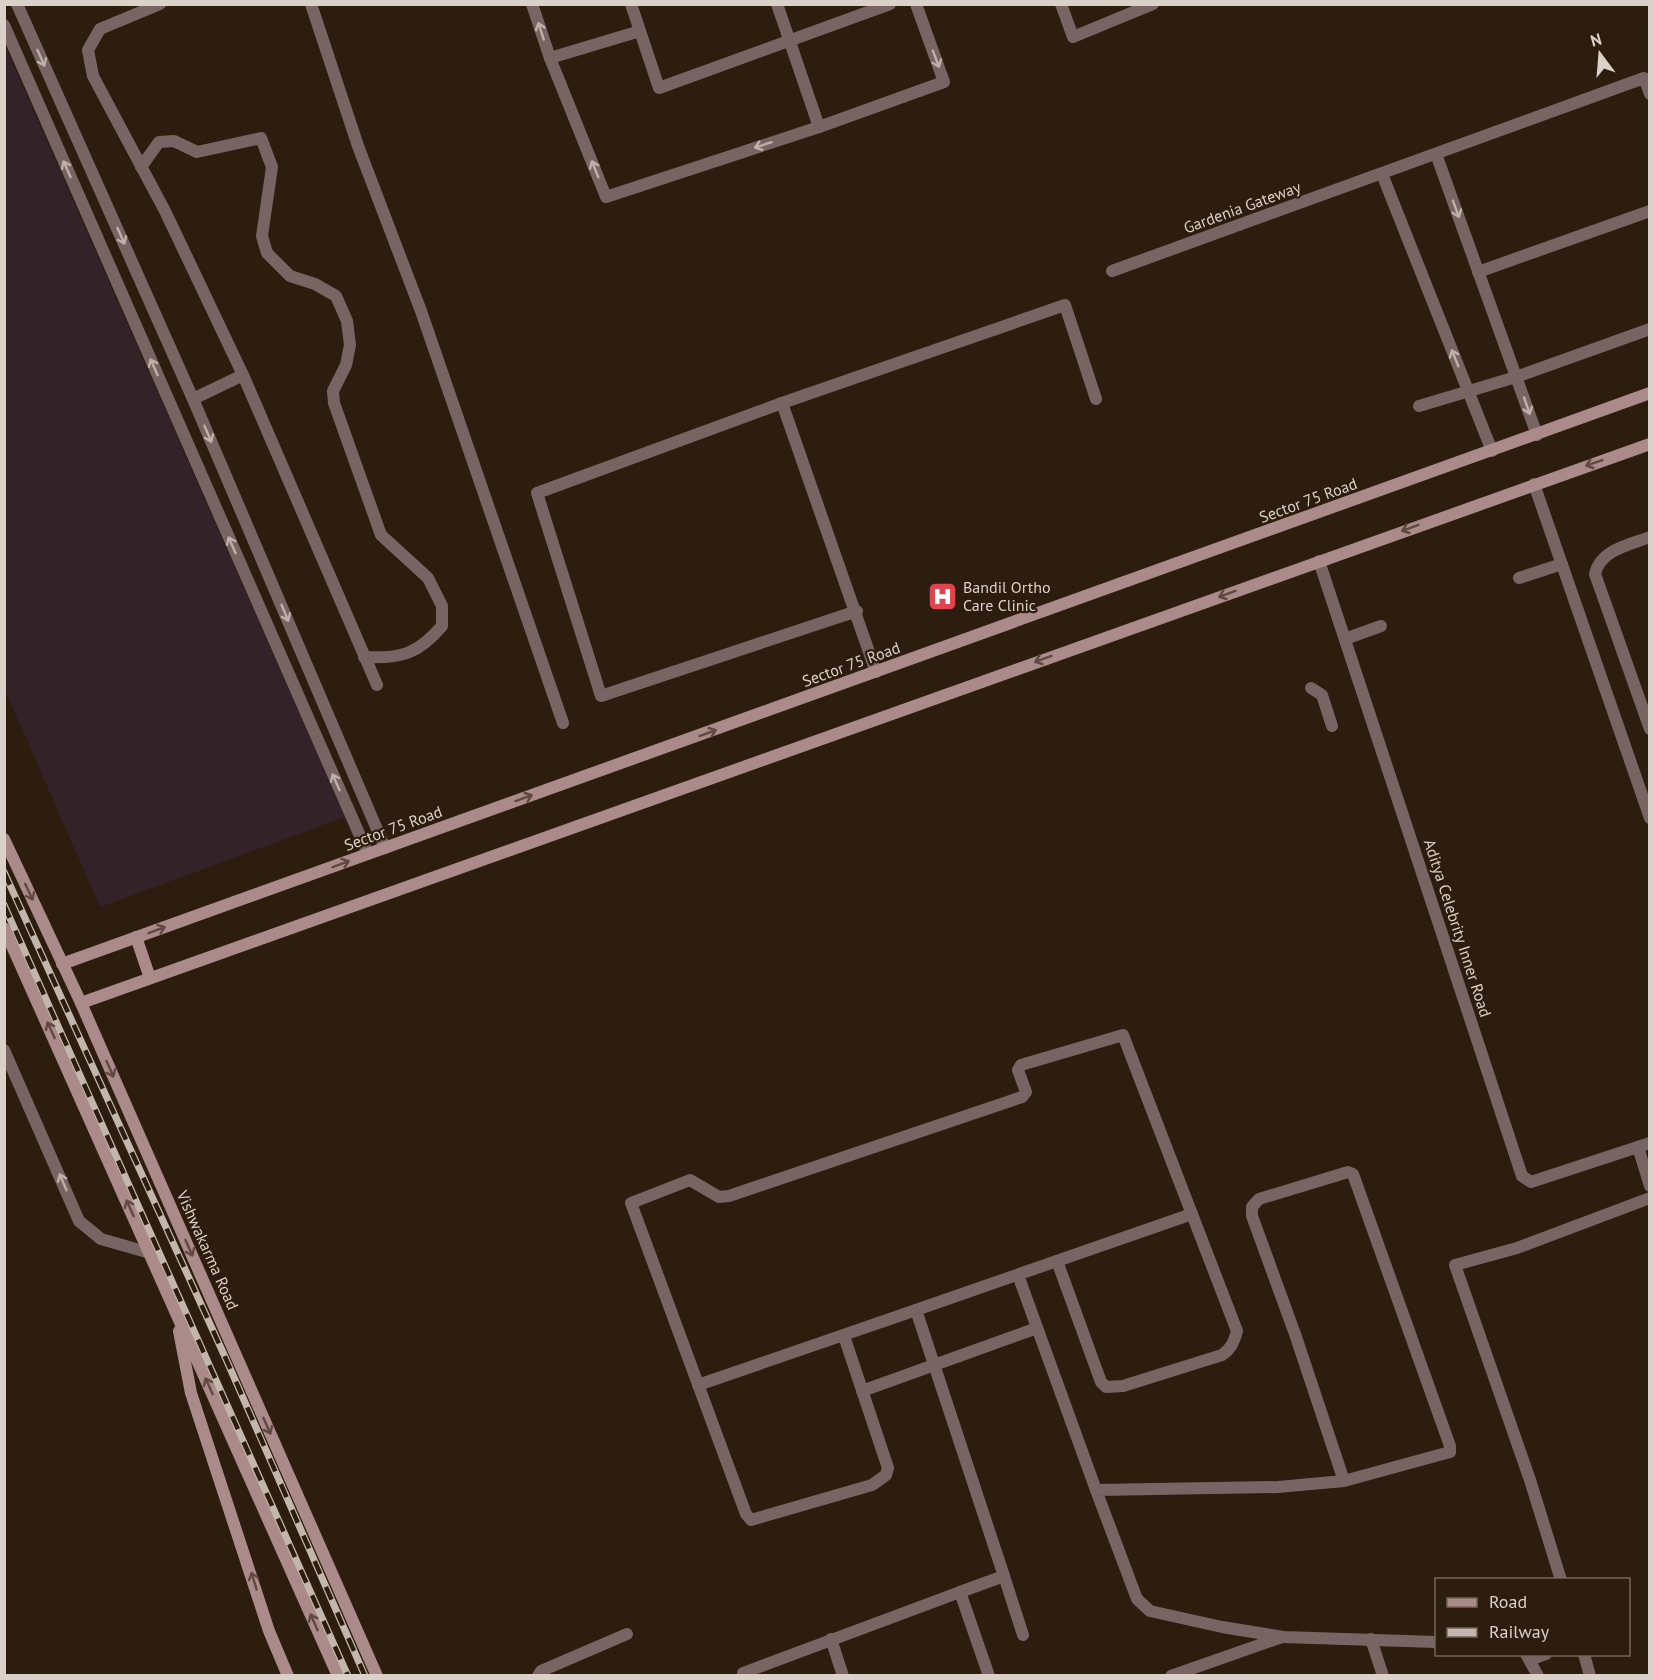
<svg xmlns="http://www.w3.org/2000/svg" width="1654" height="1680" viewBox="0 0 1654 1680" font-family="'PT Sans',sans-serif">
	<rect width="100%" height="100%" fill="#2d1d0f"/>
	<path fill="#342229" d="M4 44 345 817 100 907 5 690Z"/>
	<g fill="none" stroke-linecap="round" stroke-linejoin="round">
		<g stroke="#786563" stroke-width="12">
			<path d="M17 4 193 399 385 848"/>
			<path d="M160 4 100 29 88 50 93 76 165 211 243 375 377 685"/>
			<path d="M311 4 358 146 421 311 563 723"/>
			<path d="M532 4 550 58 606 197 819 127 944 82 916 4"/>
			<path d="M631 4 659 88 890 4"/>
			<path d="M777 4 819 127"/>
			<path d="M1061 4 1073 37 1153 4"/>
			<path d="M4 25 368 854"/>
			<path d="M550 58 640 31"/>
			<path d="M1436 154 1537 435"/>
			<path d="M141 167 159 142 174 141 197 152 261 138 272 167 262 236 267 253 290 276 315 284 336 296 347 321 350 345 346 365 333 391 334 403 381 535 428 578 442 606V626C418 654 401 659 364 657"/>
			<path d="M1382 174 1492 451"/>
			<path d="M1112 271 1644 78 1650 94"/>
			<path d="M1478 272 1650 211"/>
			<path d="M193 399 243 375"/>
			<path d="M782 403 1065 305 1096 399"/>
			<path d="M1419 406 1516 377 1650 329"/>
			<path d="M1534 484 1650 818"/>
			<path d="M1650 537C1629 545 1600 550 1595 574L1650 729"/>
			<path d="M1319 561 1522 1176 1531 1182 1650 1143"/>
			<path d="M1519 578 1562 564"/>
			<path d="M857 611 601 696 537 493 782 403 876 672"/>
			<path d="M1345 639 1381 626"/>
			<path d="M1311 688 1322 695 1332 726"/>
			<path d="M4 1050 79 1221 101 1239 150 1253"/>
			<path d="M1638 1147 1650 1186"/>
			<path d="M1018 1275 1096 1490"/>
			<path d="M916 1310 1192 1214"/>
			<path d="M844 1336 888 1468 886 1475 872 1485 751 1520 746 1514 631 1203 690 1180 719 1197 729 1196 1022 1097 1026 1092 1018 1070 1021 1065 1123 1035 1237 1331C1234 1342 1231 1349 1222 1355L1123 1386 1106 1387 1101 1382 1057 1261"/>
			<path d="M698 1385 916 1310 1004 1576 960 1592"/>
			<path d="M862 1391 1037 1328"/>
			<path d="M1344 1481 1295 1334 1252 1216V1207L1259 1199 1348 1172 1353 1174 1450 1446V1452L1344 1481 1278 1487 1096 1490 1137 1599 1150 1611 1222 1627 1283 1637 1436 1642"/>
			<path d="M1004 1576 1023 1635"/>
			<path d="M1561 1580 1530 1480 1455 1265 1517 1248 1650 1198"/>
			<path d="M831 1639 843 1676"/>
			<path d="M1371 1639 1383 1676"/>
			<path d="M1526 1654 1538 1676"/>
			<path d="M1584 1654 1590 1676"/>
			<path d="M1530 1660 1546 1654"/>
			<path d="M743 1673 960 1592 989 1676"/>
			<path d="M538 1676 541 1671 627 1634"/>
			<path d="M1171 1676 1282 1637"/>
		</g>
		<g stroke="#ab8b89" stroke-width="12">
			<path d="M4 839 81 1003 377 1676"/>
			<path d="M4 928 338 1676"/>
			<path d="M136 937 150 978"/>
			<path d="M62 964 1650 393"/>
			<path d="M81 1003 1650 444"/>
			<path d="M179 1331 191 1393 269 1631 288 1676"/>
		</g>
		<defs>
			<g id="rail">
				<path d="M4 872 226 1359 365 1676"/>
				<path d="M4 905 348 1676"/>
			</g>
		</defs>
		<use href="#rail" stroke="#c3b7ad" stroke-width="7"/>
		<use href="#rail" stroke="#2d1d0f" stroke-width="4.5" stroke-dasharray="14" stroke-linecap="butt"/>
	</g>
	<defs><path id="oneway-shaft" d="M-6 0H5M1.5-3L5.5 0L1.5 3" fill="none" stroke-width="1.6" stroke-linecap="round" stroke-linejoin="round" transform="scale(1.5)"/></defs>
	<g stroke="#beb1aa">
		<use href="#oneway-shaft" transform="translate(541 31) rotate(-108)"/>
		<use href="#oneway-shaft" transform="translate(41 58) rotate(66)"/>
		<use href="#oneway-shaft" transform="translate(936 59) rotate(69)"/>
		<use href="#oneway-shaft" transform="translate(763 145) rotate(162)"/>
		<use href="#oneway-shaft" transform="translate(67 169) rotate(-114)"/>
		<use href="#oneway-shaft" transform="translate(595 169) rotate(-112)"/>
		<use href="#oneway-shaft" transform="translate(1456 209) rotate(70)"/>
		<use href="#oneway-shaft" transform="translate(121 236) rotate(66)"/>
		<use href="#oneway-shaft" transform="translate(1455 358) rotate(-112)"/>
		<use href="#oneway-shaft" transform="translate(154 367) rotate(-114)"/>
		<use href="#oneway-shaft" transform="translate(1527 406) rotate(71)"/>
		<use href="#oneway-shaft" transform="translate(208 434) rotate(67)"/>
		<use href="#oneway-shaft" transform="translate(232 545) rotate(-114)"/>
		<use href="#oneway-shaft" transform="translate(285 613) rotate(67)"/>
		<use href="#oneway-shaft" transform="translate(336 782) rotate(-114)"/>
		<use href="#oneway-shaft" transform="translate(63 1182) rotate(-113)"/>
	</g>
	<g stroke="#5f4940">
		<use href="#oneway-shaft" transform="translate(1594 463) rotate(161)"/>
		<use href="#oneway-shaft" transform="translate(1410 528) rotate(160)"/>
		<use href="#oneway-shaft" transform="translate(1227 594) rotate(160)"/>
		<use href="#oneway-shaft" transform="translate(1043 659) rotate(160)"/>
		<use href="#oneway-shaft" transform="translate(708 733) rotate(-20)"/>
		<use href="#oneway-shaft" transform="translate(524 798) rotate(-20)"/>
		<use href="#oneway-shaft" transform="translate(341 864) rotate(-20)"/>
		<use href="#oneway-shaft" transform="translate(29 892) rotate(65)"/>
		<use href="#oneway-shaft" transform="translate(157 930) rotate(-20)"/>
		<use href="#oneway-shaft" transform="translate(51 1030) rotate(-114)"/>
		<use href="#oneway-shaft" transform="translate(110 1069) rotate(66)"/>
		<use href="#oneway-shaft" transform="translate(130 1208) rotate(-114)"/>
		<use href="#oneway-shaft" transform="translate(189 1248) rotate(66)"/>
		<use href="#oneway-shaft" transform="translate(209 1386) rotate(-114)"/>
		<use href="#oneway-shaft" transform="translate(267 1426) rotate(66)"/>
		<use href="#oneway-shaft" transform="translate(254 1581) rotate(-107)"/>
		<use href="#oneway-shaft" transform="translate(314 1622) rotate(-114)"/>
	</g>
	<defs>
		<symbol id="hospital-square" viewBox="-11 -11 22 22"><rect x="-9" y="-9" width="18" height="18" rx="4" fill="#e0444e" stroke="#2d1d0f"/><path d="M-5-5h3v3.5h4V-5h3V5h-3V1.5h-4V5h-3Z" fill="#fff"/></symbol>
	</defs>
	<g fill-rule="evenodd">
		<use href="#hospital-square" x="926" y="580" width="33" height="33"/>
	</g>
	<g text-anchor="middle" stroke-width="4.5" stroke-linejoin="round" paint-order="stroke">
		<g font-size="16" fill="#dcd1c8" stroke="#2d1d0f">
			<text transform="translate(1242 207) rotate(-20)" y="6">Gardenia Gateway</text>
			<text transform="translate(1308 500) rotate(-20)" y="6">Sector 75 Road</text>
			<text transform="translate(851 664) rotate(-20)" y="6">Sector 75 Road</text>
			<text transform="translate(393 828) rotate(-20)" y="6">Sector 75 Road</text>
			<text transform="translate(1458 928) rotate(72)" y="6">Aditya Celebrity Inner Road</text>
			<text transform="translate(208 1250) rotate(66)" y="6">Vishwakarma Road</text>
		</g>
		<g font-size="16" fill="#dcd1c8" stroke="#2d1d0f" text-anchor="start">
			<text x="963" y="593">Bandil Ortho<tspan x="963" dy="18">Care Clinic</tspan></text>
		</g>
	</g>
	<rect width="1654" height="1680" fill="none" stroke="#dcd1c8" stroke-width="12"/>
	<rect x="1435" y="1578" width="195" height="78" fill="#2d1d0f" stroke="#736559" stroke-width="1.5"/>
	<rect x="1447" y="1598" width="30" height="9" fill="#ab8b89" stroke="#736559" stroke-width="1.5"/>
	<text x="1489" y="1608" font-size="18" fill="#dcd1c8">Road</text>
	<rect x="1447" y="1628" width="30" height="9" fill="#c3b7ad" stroke="#736559" stroke-width="1.5"/>
	<text x="1489" y="1638" font-size="18" fill="#dcd1c8">Railway</text>
	<g transform="translate(1600 54) rotate(344)" stroke="#2d1d0f" stroke-width="4.5" paint-order="stroke">
	<path d="M0-4.5L10 22L0 15L-10 22Z" fill="#dcd1c8"/>
	<text y="-9" font-size="16" font-weight="bold" text-anchor="middle" fill="#dcd1c8">N</text>
	</g>
</svg>
